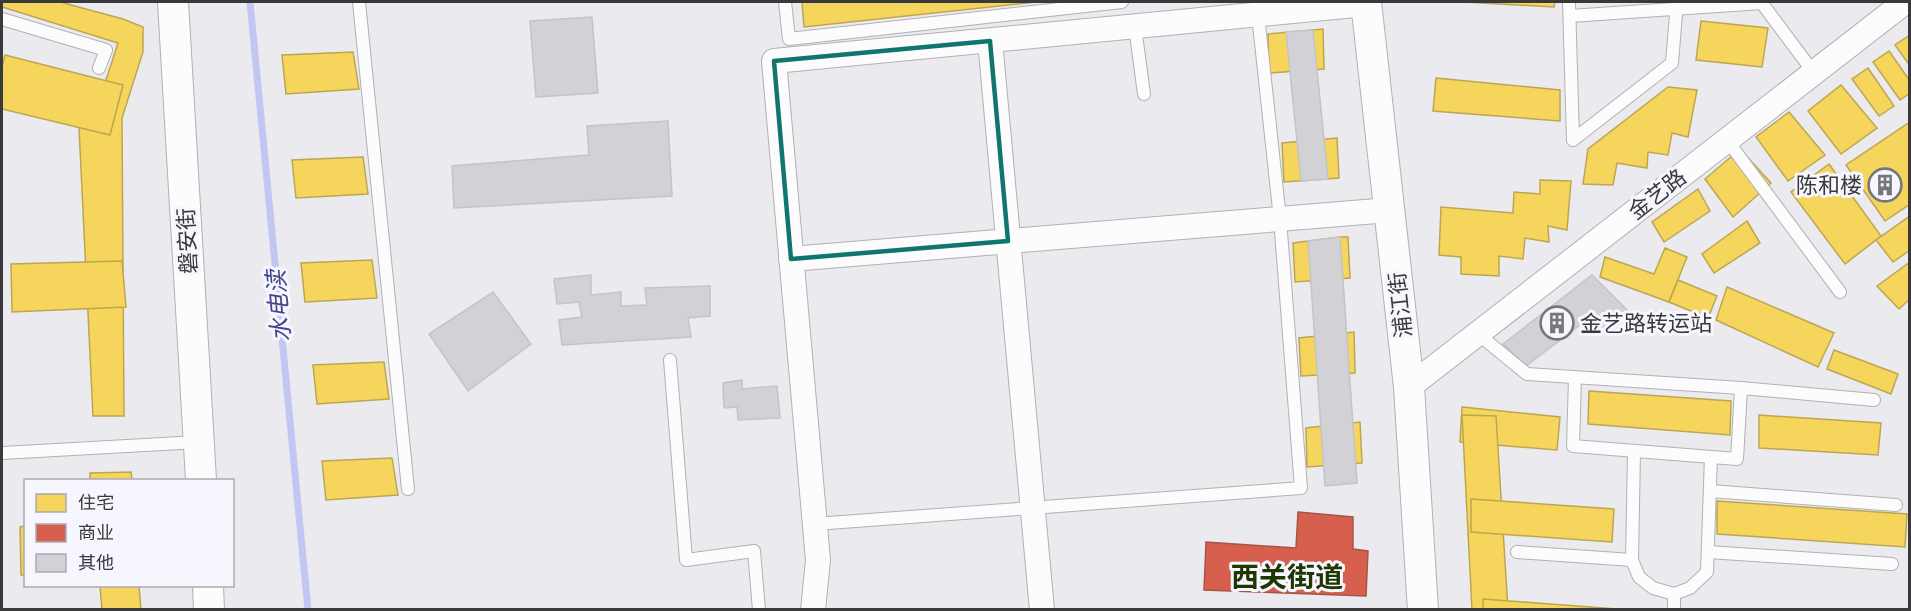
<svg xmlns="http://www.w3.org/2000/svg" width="1911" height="611" viewBox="0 0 1911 611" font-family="Signika,'Noto Sans SC',sans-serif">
	<rect width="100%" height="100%" fill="#eaeaef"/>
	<g fill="#f6d55c" stroke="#bda652" stroke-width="1.5">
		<path d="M2 2H60L123 19 143 27V52L122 118 124 416H93L79 128 106 80 118 43 2 7Z"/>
		<path d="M802 2H1036L804 27Z"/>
		<path d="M1464 2H1555L1554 7Z"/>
		<path d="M1701 21 1768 28 1762 67 1696 60Z"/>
		<path d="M1323 29 1324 69 1269 73 1268 34Z"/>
		<path d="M1910 35V66L1895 45Z"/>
		<path d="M1889 51 1910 81V93L1900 100 1873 62Z"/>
		<path d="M353 52 359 89 286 94 282 55Z"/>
		<path d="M5 55 123 85 110 135 2 109V67Z"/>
		<path d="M1868 68 1894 106 1879 116 1852 79Z"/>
		<path d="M1436 78 1560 90V121L1433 111Z"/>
		<path d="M1841 85 1877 128 1841 154 1808 111Z"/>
		<path d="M1668 87 1697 90 1688 137 1672 133 1668 155 1648 152 1647 168 1617 163 1613 185 1583 184 1588 149Z"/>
		<path d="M1789 112 1825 155 1788 181 1756 137Z"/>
		<path d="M1910 122V204L1885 221 1846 165Z"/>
		<path d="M1337 138 1339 178 1284 182 1282 143Z"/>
		<path d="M1740 149 1771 183 1733 217 1705 179Z"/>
		<path d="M363 157 368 194 296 198 292 160Z"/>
		<path d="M1829 164 1881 236 1845 264 1791 192Z"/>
		<path d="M1540 180 1571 181 1567 230 1548 226 1549 242 1525 238 1523 259 1499 256V276L1461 274V257L1439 255 1441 207 1513 213 1514 192 1540 194Z"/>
		<path d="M1698 189 1710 211 1664 242 1652 222Z"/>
		<path d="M1910 216V250L1893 262 1876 240Z"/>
		<path d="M1747 221 1760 243 1714 273 1702 254Z"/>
		<path d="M1340 237H1348L1350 278 1295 282 1293 243Z"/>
		<path d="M1665 248 1687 257 1669 302 1600 277 1605 257 1654 274Z"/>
		<path d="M372 260 377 298 305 302 301 263Z"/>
		<path d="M122 261 126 307 12 312 11 264Z"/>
		<path d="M1910 262V299L1899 309 1877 286Z"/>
		<path d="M1678 280 1717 296 1708 318 1669 302Z"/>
		<path d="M1727 287 1834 333 1818 367 1716 320Z"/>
		<path d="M1354 332 1355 373 1301 376 1299 338Z"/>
		<path d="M1834 350 1898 374 1891 394 1827 369Z"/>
		<path d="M384 362 389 399 317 404 313 365Z"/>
		<path d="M1589 391 1731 401 1730 435 1588 424Z"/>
		<path d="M1462 407 1560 417 1557 450 1460 442Z"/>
		<path d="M1462 415 1496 416 1508 610H1472Z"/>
		<path d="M1759 415 1881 423 1878 455 1759 448Z"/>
		<path d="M1360 422 1362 463 1307 467 1306 428Z"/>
		<path d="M392 458 398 495 326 500 322 461Z"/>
		<path d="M131 472 132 480H90V473Z"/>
		<path d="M1471 499 1614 509 1612 542 1471 532Z"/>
		<path d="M1717 501 1907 514 1905 547 1717 534Z"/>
		<path d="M26 526V575H21L20 527Z"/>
		<path d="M100 586H139L141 610H102Z"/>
		<path d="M1483 599 1630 610H1483Z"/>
	</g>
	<path fill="#d6604d" stroke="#a75448" stroke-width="1.5" d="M1298 512 1353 517V549L1368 551 1366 596 1204 590 1206 542 1296 548Z"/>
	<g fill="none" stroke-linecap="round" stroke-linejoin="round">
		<path stroke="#c3c6f2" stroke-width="7" d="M250 2 308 610"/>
	</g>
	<g fill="#d2d2d6" stroke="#c4c4c7" stroke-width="1.5">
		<path d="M592 17 598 93 536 97 530 21Z"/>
		<path d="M1313 30 1328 179 1301 181 1286 32Z"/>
		<path d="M668 121 672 196 454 208 452 166 589 155 587 126Z"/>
		<path d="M1340 237 1357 483 1325 486 1308 241Z"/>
		<path d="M591 275V295L621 292V306L647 305 645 288 710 286V316L688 318 691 337 562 345 559 320 582 317 579 302 557 304 554 279Z"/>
		<path d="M1592 275 1629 312 1603 330 1592 316 1526 366 1503 344Z"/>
		<path d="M493 292 531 344 468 391 429 334Z"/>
		<path d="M742 380V389L777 386 780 418 738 420 737 407 724 408 723 383Z"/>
	</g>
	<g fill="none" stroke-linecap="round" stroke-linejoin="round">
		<defs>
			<g id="service">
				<path d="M359 2 408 489"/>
				<path d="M785 2 789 39 1122 2"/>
				<path d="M1569 2 1573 140"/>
				<path d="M1761 2 1814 73"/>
				<path d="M1570 16 1762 3"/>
				<path d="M2 19 106 50 99 68"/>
				<path d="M1135 27 1144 94"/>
				<path d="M1573 140 1672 63 1677 2"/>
				<path d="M1727 140 1840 292"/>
				<path d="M1478 334 1527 374 1741 388 1874 400"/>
				<path d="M670 360 686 560 754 551 759 610"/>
				<path d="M1575 378 1573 446 1737 459 1741 388"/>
				<path d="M1634 452 1632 560 1639 577 1653 588 1674 594 1690 588 1707 572 1711 457"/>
				<path d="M2 453 198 442"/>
				<path d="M1710 491 1896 505"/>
				<path d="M815 524 1301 488 1280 219 1258 15"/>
				<path d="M1517 552 1632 560"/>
				<path d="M1708 552 1892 564"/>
				<path d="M1674 610V594"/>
			</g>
			<g id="minor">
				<path d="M990 41 1042 610"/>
				<path d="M791 259 1389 210"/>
				<path d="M1409 387 1905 2"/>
				<path d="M813 610 818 560 774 61 1366 4"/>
			</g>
			<g id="tertiary">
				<path d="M173 2 201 480"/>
				<path d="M1366 2 1409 387 1423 610"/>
				<path d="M208 586 209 610"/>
			</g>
		</defs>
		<use href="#service" stroke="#b1b1b5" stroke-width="14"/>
		<use href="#minor" stroke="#b1b1b5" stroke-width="26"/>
		<use href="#tertiary" stroke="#b1b1b5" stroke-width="32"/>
		<use href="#service" stroke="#fcfcfd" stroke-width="12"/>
		<use href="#minor" stroke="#fcfcfd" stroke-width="24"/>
		<use href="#tertiary" stroke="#fcfcfd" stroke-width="30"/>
	</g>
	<path fill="none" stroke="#0f766e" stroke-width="4.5" stroke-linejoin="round" d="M990 41 1008 241 791 259 774 61Z"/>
	<defs>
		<symbol id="building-ring" viewBox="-11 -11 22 22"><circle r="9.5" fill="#f5f6fe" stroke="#77777b" stroke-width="1.5"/><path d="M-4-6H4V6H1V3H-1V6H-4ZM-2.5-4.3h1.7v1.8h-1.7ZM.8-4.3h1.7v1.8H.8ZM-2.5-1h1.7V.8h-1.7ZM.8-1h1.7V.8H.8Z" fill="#77777b"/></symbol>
	</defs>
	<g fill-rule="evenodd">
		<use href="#building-ring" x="1866" y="166" width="38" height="38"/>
		<use href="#building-ring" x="1538" y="304" width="38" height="38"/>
	</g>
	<g text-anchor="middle" stroke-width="6" stroke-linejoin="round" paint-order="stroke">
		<g font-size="22" fill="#39393c" stroke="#f5f6fe" text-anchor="end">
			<text x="1862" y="193">陈和楼</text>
			<text x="1580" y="331" text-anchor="start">金艺路转运站</text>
		</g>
		<g font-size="22" fill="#39393c" stroke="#f5f6fe">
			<text transform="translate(1657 194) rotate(-38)" y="8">金艺路</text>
			<text transform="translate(187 241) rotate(-93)" y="8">磐安街</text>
			<text transform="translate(1400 305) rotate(-96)" y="8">浦江街</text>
		</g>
		<g font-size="24" font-style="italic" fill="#45448b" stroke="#f5f6fe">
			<text transform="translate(279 306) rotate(-95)" y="8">水电渎</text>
		</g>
		<g font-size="28" font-weight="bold" fill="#203703" stroke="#f5f6fe">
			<text x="1287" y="587">西关街道</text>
		</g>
	</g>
	<rect width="1911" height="611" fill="none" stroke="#39393c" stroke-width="6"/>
	<rect x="24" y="479" width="210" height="108" fill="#f5f6fe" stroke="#aaaab0" stroke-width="1.5"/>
	<rect x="36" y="494" width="30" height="18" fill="#f6d55c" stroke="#aaaab0" stroke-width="1.5"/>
	<text x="78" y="509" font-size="18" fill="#39393c">住宅</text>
	<rect x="36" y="524" width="30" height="18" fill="#d6604d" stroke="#aaaab0" stroke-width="1.5"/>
	<text x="78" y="539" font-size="18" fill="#39393c">商业</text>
	<rect x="36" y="554" width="30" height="18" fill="#d2d2d6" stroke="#aaaab0" stroke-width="1.5"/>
	<text x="78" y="569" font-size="18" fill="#39393c">其他</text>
</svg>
